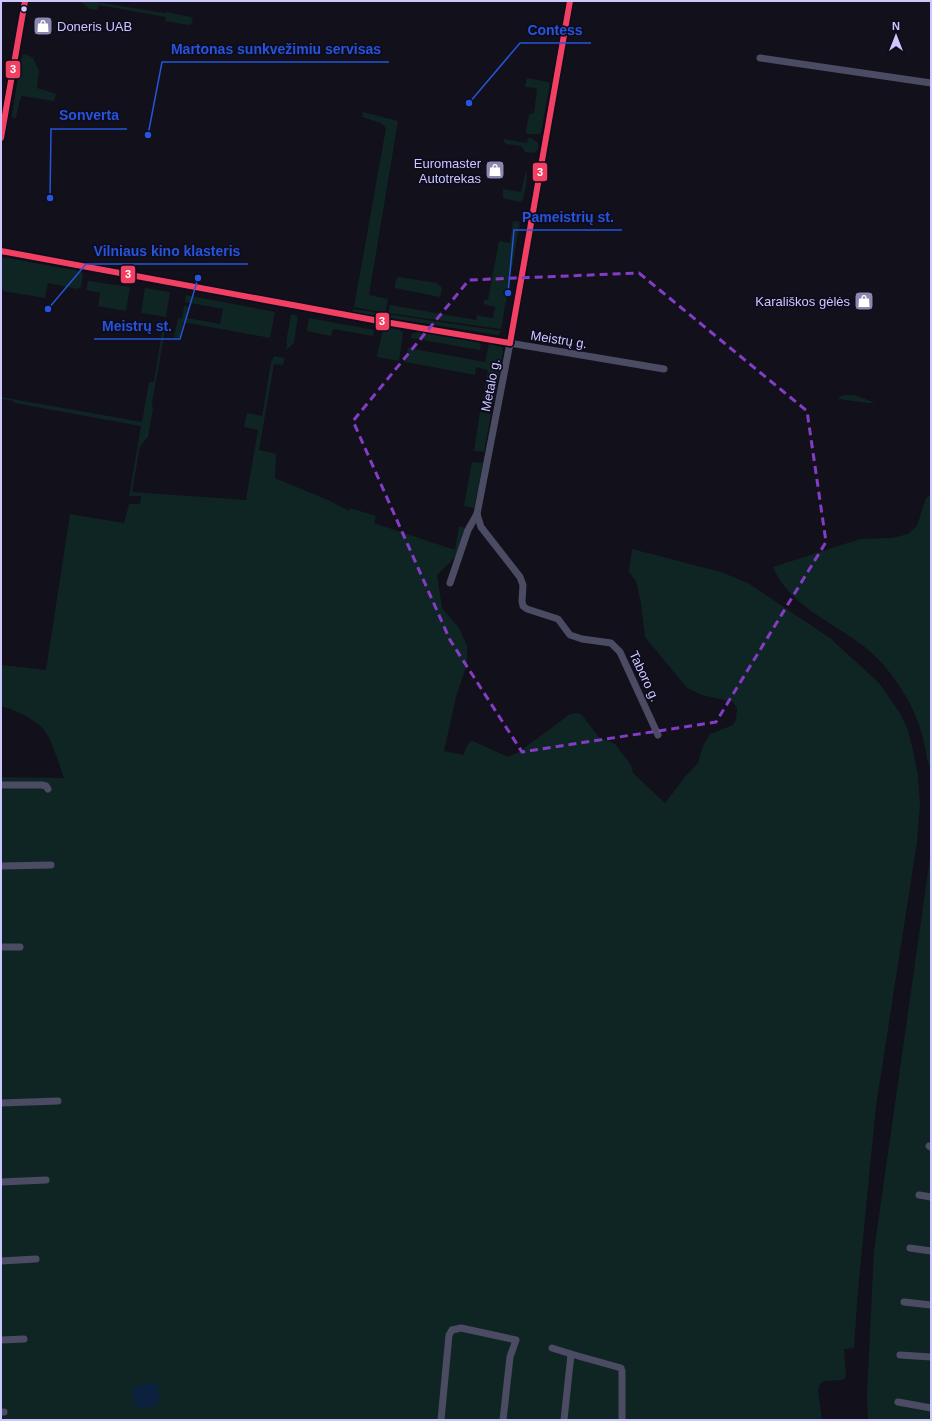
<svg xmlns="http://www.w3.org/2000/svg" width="932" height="1421" viewBox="0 0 932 1421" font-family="Arial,sans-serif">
	<rect width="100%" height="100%" fill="#12101a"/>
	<g fill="#0f2524">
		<path d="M80 1H90L164 13 167 12 191 17 193 21 192 23 188 25 165 21 166 17 99 5 97 10 90 9Z"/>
		<path d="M26 54 33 58 39 71 37 88 56 94 54 101 22 96 20 100 16 117 14 118 12 117V114L22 55Z"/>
		<path d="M527 78 548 82 550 84 541 132 539 134H528L526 132 529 114 534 113 537 90 536 88 525 87Z"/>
		<path d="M363 112 398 121 369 295 388 299 385 313 354 307 386 128 381 123 362 117Z"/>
		<path d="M528 138 533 139 538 143V149L534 153 525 152 521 146 506 144V143L504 142V139L527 143Z"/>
		<path d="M526 170 527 179 523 200 520 202 503 198V189L521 192Z"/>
		<path d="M513 221 520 222 501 329 388 313 390 305 476 320 477 314 479 316 493 318 495 307 484 304V299L488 300 499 241 510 243Z"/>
		<path d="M1 257 80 271 83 274 81 287 78 289 48 283 45 298 3 291V289L1 288Z"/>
		<path d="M399 277 437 283 442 288 440 297 395 288 396 279Z"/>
		<path d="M88 281 130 287 126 311 98 306 100 293 86 290Z"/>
		<path d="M145 288 170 292 166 317 141 313Z"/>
		<path d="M186 295 275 312 270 338 183 322 180 338 174 337 178 318 182 319 184 306 189 307 187 318 220 324 223 309 185 302Z"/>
		<path d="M353 309 501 331 500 333 498 335 352 312Z"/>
		<path d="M291 314 298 316 294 343 286 350 287 343H286Z"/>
		<path d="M309 318 374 330 373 336 333 329 331 336 307 331Z"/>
		<path d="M164 319H167L152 403 153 409 148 437 140 446 132 492 246 500 258 430 244 427 247 413 262 416 271 362 274 356 285 358 283 365 274 364 259 450 276 454 275 478 328 500 349 511 350 508 376 516 374 523 455 550 459 526 465 528 458 554 437 575 442 608 459 628 467 646V664L456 697 444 751 463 755 469 742 473 741 508 757 519 752 570 714 576 713 581 714 599 737 615 744 631 765 633 773 665 803 685 777 698 763 703 746 710 734 733 725 736 720 737 708 733 702 702 695 687 688 645 637 641 603 636 581 629 572 632 549 721 572 748 583 830 638 879 683 900 713 908 730 913 751 918 776 920 804 917 842 876 1106 858 1290 854 1348 844 1349 846 1376 843 1380 824 1381 820 1384 818 1390 822 1420H1V777L64 778C59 764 54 747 47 734 40 721 16 710 1 706V665L46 670 70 514 124 523 129 504H140L141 496H129L141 426 14 403V401L1 399V397L142 422 149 382H154Z"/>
		<path d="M389 328 400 330 403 333 399 361 377 357 382 333 384 330Z"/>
		<path d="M417 332 479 342 481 345 480 350 411 338 412 334Z"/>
		<path d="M489 344 502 347 503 352 494 402 490 405 482 406V404L488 370 476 367 475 375 405 362 408 348 485 362Z"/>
		<path d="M844 395H855L875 403H868L839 399V397Z"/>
		<path d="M480 412 491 414 484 452 474 451Z"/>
		<path d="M472 462 483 463 474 508 464 506Z"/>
		<path d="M931 495V763L930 765 928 764C926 752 924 740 920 728 911 699 890 668 866 648 835 623 790 607 773 567L860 539 892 538 908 534 917 526 926 498Z"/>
		<path d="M931 851V1420H868L867 1394 874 1251Z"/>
	</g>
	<path fill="#0c213e" d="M151 1383 157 1385C160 1393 161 1400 155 1406L139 1408 135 1404 132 1391 135 1387Z"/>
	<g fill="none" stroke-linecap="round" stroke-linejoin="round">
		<g stroke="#4b4b63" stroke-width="7">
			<path d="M760 58 931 83"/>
			<path d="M1 138 25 1"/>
			<path d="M1 251 379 321 664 369"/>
			<path d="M477 514 481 527 520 577 523 585 522 601 523 606 527 609 558 619 570 635 582 639 611 643 620 652 658 735"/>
			<path d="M450 583 468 530 477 514 510 343 570 1"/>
			<path d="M1 785H42L46 786 48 789"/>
			<path d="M1 866 51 865"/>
			<path d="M1 947H20"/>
			<path d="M1 1103 58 1101"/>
			<path d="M929 1146 931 1147"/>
			<path d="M1 1182 46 1180"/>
			<path d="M919 1195 931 1197"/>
			<path d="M910 1248 931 1251"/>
			<path d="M1 1261 36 1259"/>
			<path d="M904 1302 931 1305"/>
			<path d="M1 1340 24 1339"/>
			<path d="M552 1348 571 1354 564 1420"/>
			<path d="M571 1354 621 1368 622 1371V1420"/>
			<path d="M900 1355 931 1357"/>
			<path d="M898 1402 931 1408"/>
			<path d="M1 1412H4"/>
			<path d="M441 1420 449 1335 452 1330 461 1328 516 1340 510 1357 503 1420"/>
		</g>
		<defs>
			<g id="bus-1">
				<path d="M1 138 25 1"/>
				<path d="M1 251 379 321 510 343"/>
				<path d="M510 343 570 1"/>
			</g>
		</defs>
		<use href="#bus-1" stroke="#0e0c1e" stroke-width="9"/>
		<use href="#bus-1" stroke="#f24062" stroke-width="6"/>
	</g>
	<path fill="none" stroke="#833cc5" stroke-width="3" stroke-dasharray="8 5" stroke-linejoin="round" d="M639 273 807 411 826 542 716 722 522 752 450 640 353 421 469 280Z"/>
	<defs>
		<symbol id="shop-square" viewBox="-11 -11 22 22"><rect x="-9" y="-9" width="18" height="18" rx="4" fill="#8b88af" stroke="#0e0c1e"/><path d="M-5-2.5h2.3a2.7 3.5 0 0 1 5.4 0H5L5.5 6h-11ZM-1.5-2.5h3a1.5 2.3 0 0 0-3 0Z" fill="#fff"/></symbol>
	</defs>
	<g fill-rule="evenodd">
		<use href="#shop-square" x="32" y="15" width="22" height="22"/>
		<use href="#shop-square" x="484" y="159" width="22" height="22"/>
		<use href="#shop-square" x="853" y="290" width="22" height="22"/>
	</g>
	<circle fill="#ccc8ff" stroke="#0e0c1e" stroke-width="1.5" cx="24" cy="9" r="3.5"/>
	<g text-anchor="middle" stroke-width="3.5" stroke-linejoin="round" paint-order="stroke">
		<g font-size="13" fill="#ccc8ff" stroke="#0e0c1e" text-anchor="end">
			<text x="57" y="31" text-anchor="start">Doneris UAB</text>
			<text x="481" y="168">Euromaster<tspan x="481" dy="15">Autotrekas</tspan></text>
			<text x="850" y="306">Karališkos gėlės</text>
		</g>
		<g font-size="13" fill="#ccc8ff" stroke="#0e0c1e">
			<text transform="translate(559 339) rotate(9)" y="5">Meistrų g.</text>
			<text transform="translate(490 385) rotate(-79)" y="5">Metalo g.</text>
			<text transform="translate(645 676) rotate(65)" y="5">Taboro g.</text>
		</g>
	</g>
	<path fill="none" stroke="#2654da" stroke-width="1.5" d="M469 103L520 43H591M148 135L162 62H389M50 198L51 129H127M508 293L514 230H622M48 309L86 264H248M198 278L180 339H94"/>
	<g fill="#2654da" stroke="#0e0c1e" stroke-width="1.5">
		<circle cx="469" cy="103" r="4"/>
		<circle cx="148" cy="135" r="4"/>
		<circle cx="50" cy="198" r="4"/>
		<circle cx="508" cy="293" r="4"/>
		<circle cx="48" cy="309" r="4"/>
		<circle cx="198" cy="278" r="4"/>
	</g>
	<g font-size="14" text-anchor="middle" font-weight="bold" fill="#2654da" stroke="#0e0c1e" stroke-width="3.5" stroke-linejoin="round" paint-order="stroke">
		<text x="555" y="35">Contess</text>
		<text x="276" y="54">Martonas sunkvežimiu servisas</text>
		<text x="89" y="120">Sonverta</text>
		<text x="568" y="222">Pameistrių st.</text>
		<text x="167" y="256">Vilniaus kino klasteris</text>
		<text x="137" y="331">Meistrų st.</text>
	</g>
	<g stroke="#0e0c1e" stroke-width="1.5">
		<rect x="5" y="60" width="16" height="19" rx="4" fill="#f24062"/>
		<rect x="532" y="162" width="16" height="20" rx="4" fill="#f24062"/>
		<rect x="120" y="265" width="16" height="19" rx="4" fill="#f24062"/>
		<rect x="375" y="312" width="15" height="19" rx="4" fill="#f24062"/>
	</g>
	<g font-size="11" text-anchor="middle" font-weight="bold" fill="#fff">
		<text x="13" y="73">3</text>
		<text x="540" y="176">3</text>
		<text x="128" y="278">3</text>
		<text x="382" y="325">3</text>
	</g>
	<rect width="932" height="1421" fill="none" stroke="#ccc8ff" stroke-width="4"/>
	<g transform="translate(896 36)" stroke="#0e0c1e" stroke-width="3" paint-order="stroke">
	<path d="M0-3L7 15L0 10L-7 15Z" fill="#ccc8ff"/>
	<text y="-6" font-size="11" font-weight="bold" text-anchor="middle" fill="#ccc8ff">N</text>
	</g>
</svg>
